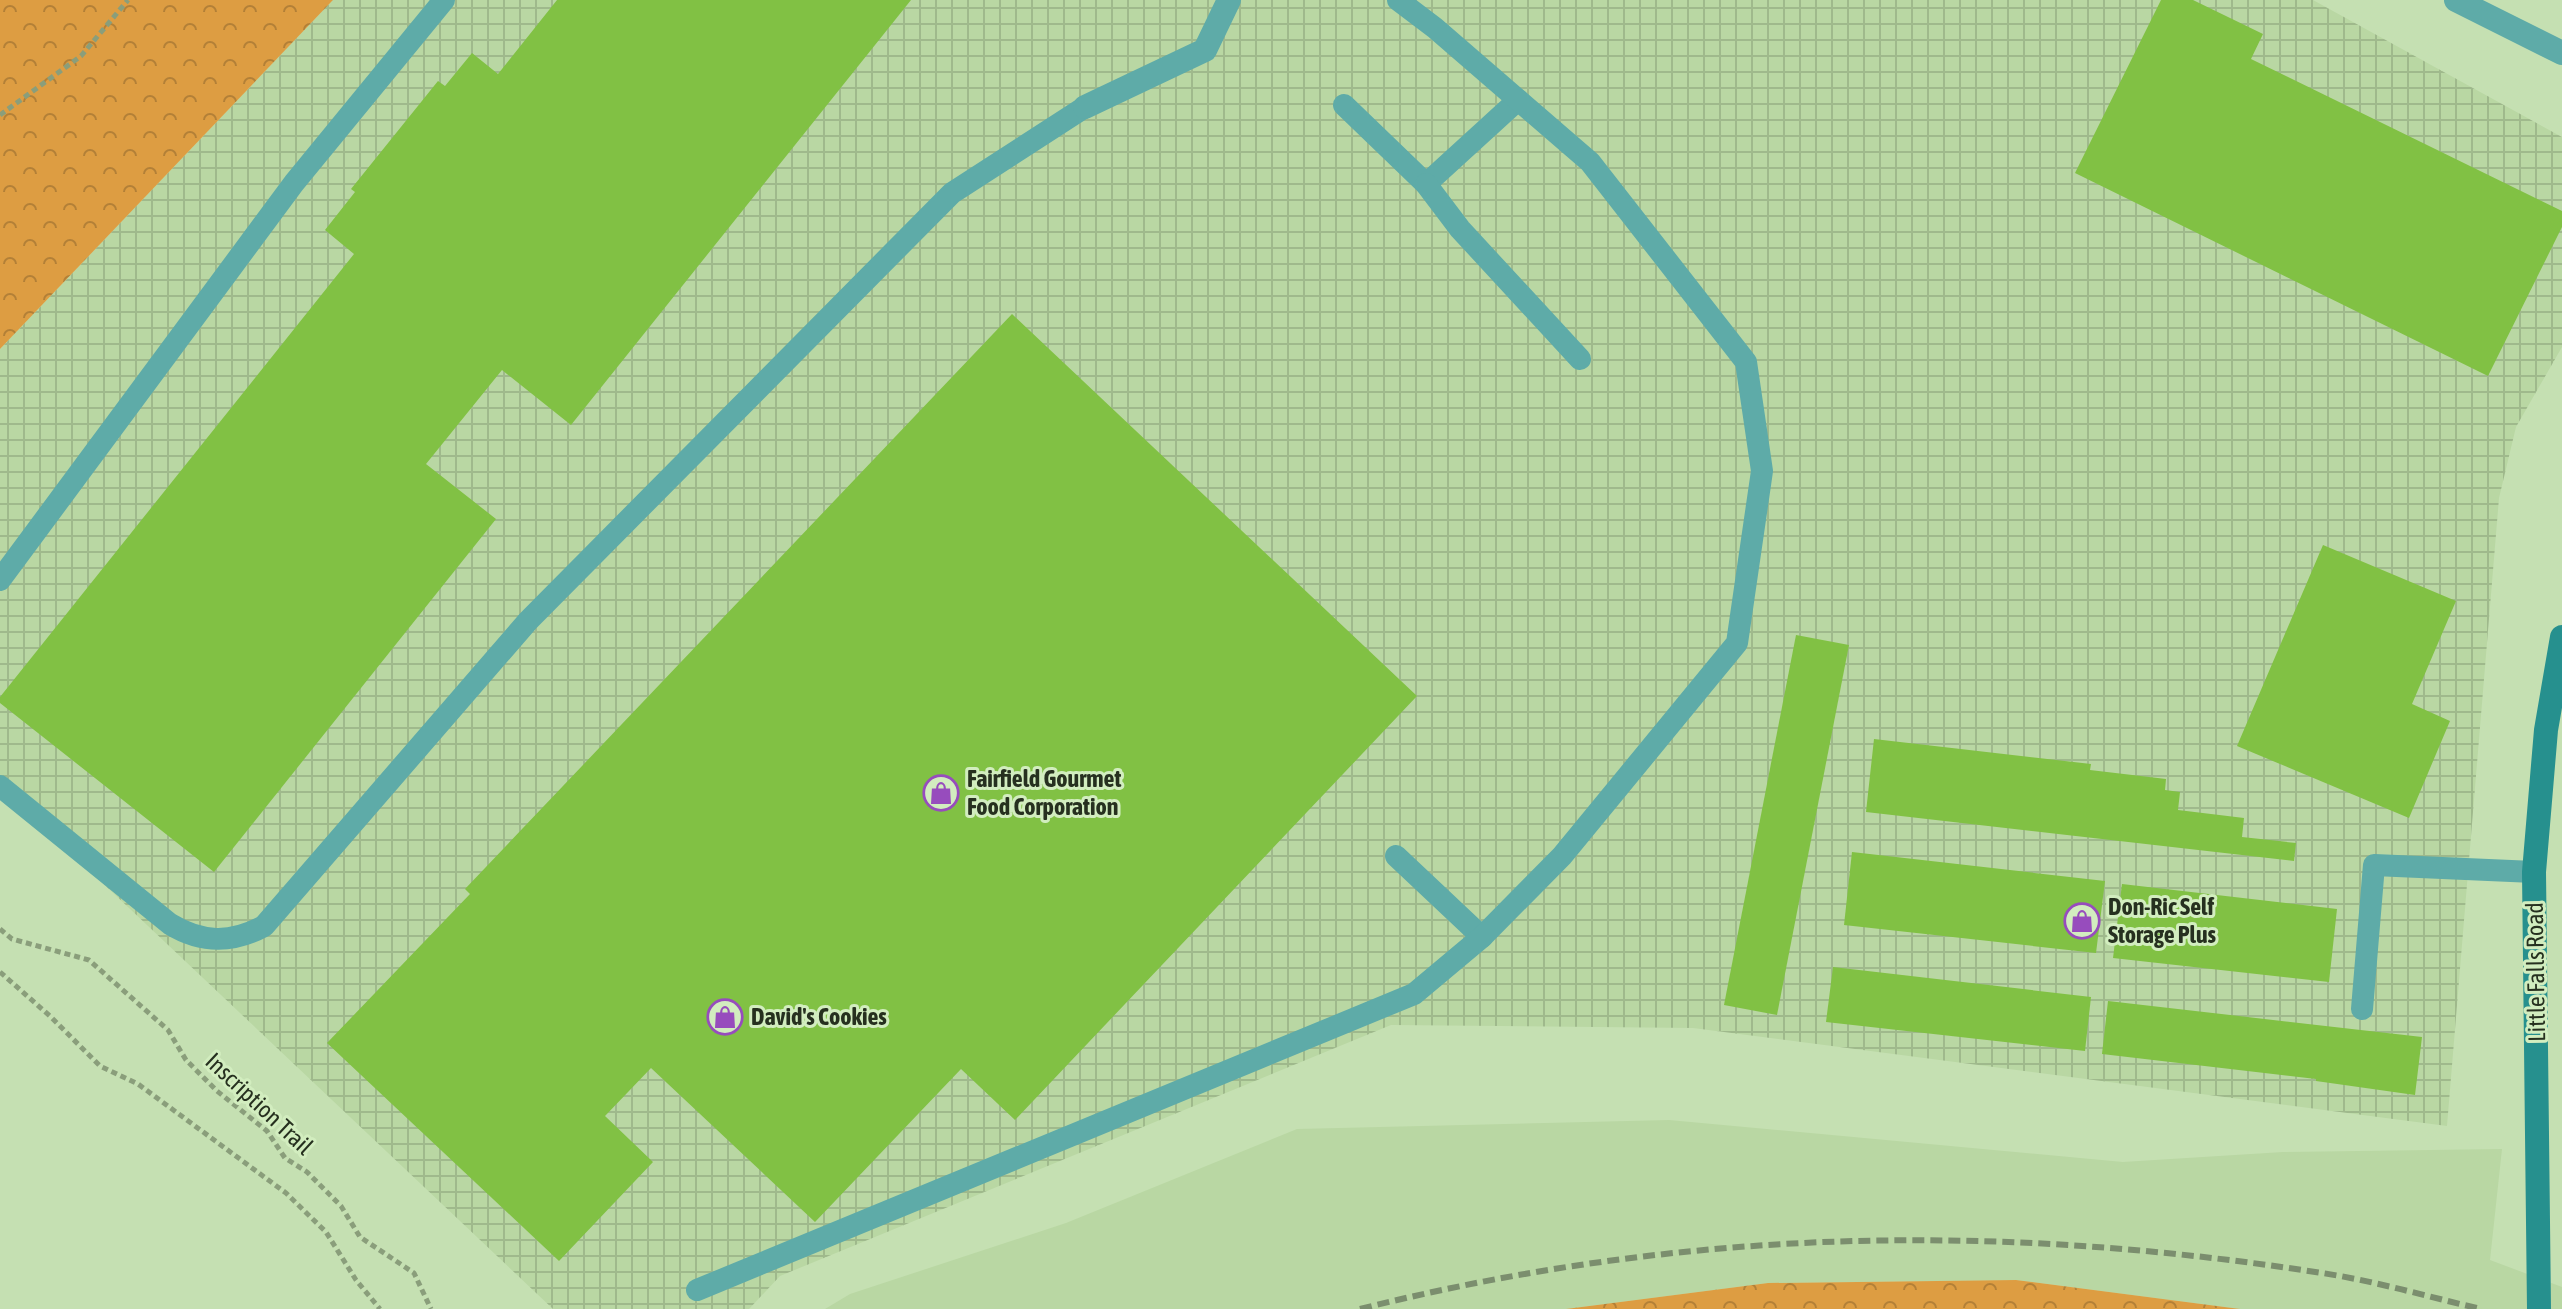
<svg xmlns="http://www.w3.org/2000/svg" width="2562" height="1309" viewBox="0 0 2562 1309" font-family="'Asap Condensed',sans-serif">
	<defs>
		<pattern id="industrial-grid" width="8" height="8" patternUnits="userSpaceOnUse" patternTransform="scale(2)"><rect width="8" height="8" fill="#b9d7a3"/><path d="M0 4h8M4 0v8" fill="none" stroke="#9fb98c"/></pattern>
		<pattern id="forest-crowns" width="20" height="18" patternUnits="userSpaceOnUse" patternTransform="scale(2)"><rect width="20" height="18" fill="#dd9d42"/><path d="M2 6a3 3 0 1 1 6 0M12 15a3 3 0 1 1 6 0" fill="none" stroke="#b38037"/></pattern>
	</defs>
	<rect width="100%" height="100%" fill="#c5e0b2"/>
	<path fill="#b9d7a3" d="M1669 1120 2123 1162 2283 1152 2502 1149 2490 1260 2562 1287V1309H2240L2016 1280 1768 1283 1566 1309H825L850 1294 1066 1223 1297 1129Z"/>
	<path fill="url(#industrial-grid)" d="M333 0H2313L2562 137V347L2516 427 2499 498 2447 1126 1693 1028 1391 1025 780 1276 749 1309H553L0 786V349Z"/>
	<g fill="url(#forest-crowns)">
		<path d="M0 0H333L0 349Z"/>
		<path d="M2016 1280 2240 1309H1566L1768 1283Z"/>
	</g>
	<g fill="#81c144">
		<path d="M557 0H911L571 425 502 370 426 464 496 519 214 872 0 703V697L354 254 325 230 355 192 351 189 438 81 445 86 472 53 498 74Z"/>
		<path d="M2161 0H2193L2263 34 2251 59 2562 211V227L2488 376 2075 173Z"/>
		<path d="M1012 314 1417 696 1015 1120 961 1069 815 1222 651 1068 605 1116 653 1162 559 1261 327 1043 470 894 465 889Z"/>
		<path d="M2323 545 2456 601 2412 704 2450 721 2409 818 2237 746Z"/>
		<path d="M1796 635 1849 645 1777 1015 1724 1005Z"/>
		<path d="M1874 739 2091 764 2090 770 2166 779 2165 790 2180 792 2178 810 2244 818 2242 837 2296 843 2294 861 1866 812Z"/>
		<path d="M1852 852 2105 881 2096 953 1844 925Z"/>
		<path d="M2122 884 2337 909 2329 982 2113 958Z"/>
		<path d="M1833 967 2091 997 2085 1051 1826 1022Z"/>
		<path d="M2108 1001 2422 1037 2415 1095 2316 1081V1079L2102 1054Z"/>
	</g>
	<g fill="none" stroke-linecap="round" stroke-linejoin="round">
		<g stroke="#8a9e7b" stroke-width="5" stroke-dasharray="6 4" stroke-linecap="butt">
			<path d="M0 115 81 56 128 0"/>
			<path d="M0 929 12 939 89 960 168 1030 186 1060 217 1091 267 1131 285 1158 307 1172 341 1206 360 1237 414 1273 431 1309"/>
			<path d="M0 972 51 1017 100 1066 138 1084 286 1193 326 1232 356 1280 380 1309"/>
		</g>
		<g stroke="#5eaba8" stroke-width="22">
			<path d="M1344 105 1426 184 1518 100"/>
			<path d="M1426 184 1460 229 1580 359"/>
			<path d="M0 580 294 183 444 0"/>
			<path d="M0 786 170 924C201 943 231 944 264 926L528 621 952 193 1085 107"/>
			<path d="M1396 856 1482 937"/>
			<path d="M2362 1009 2374 865 2534 872"/>
			<path d="M697 1290 1414 994 1482 937 1562 856 1737 643 1762 471 1746 362 1590 162 1435 28 1398 0"/>
		</g>
		<g stroke="#5eaba8" stroke-width="24">
			<path d="M2456 0 2562 53"/>
			<path d="M1085 107 1205 50 1229 0"/>
		</g>
		<path stroke="#26908e" stroke-width="24" d="M2539 1309 2534 872 2546 730 2562 637"/>
		<path stroke="#7b8e6e" stroke-width="6" stroke-dasharray="12 6" stroke-linecap="butt" d="M1360 1309C1683 1228 1994 1222 2322 1273 2375 1281 2429 1297 2481 1309"/>
	</g>
	<defs>
		<symbol id="shop-ring" viewBox="-11 -11 22 22"><circle r="9.5" fill="#d2edbf" stroke="#974cbd" stroke-width="1.5"/><path d="M-5-2.5h2.3a2.7 3.5 0 0 1 5.4 0H5L5.5 6h-11ZM-1.5-2.5h3a1.5 2.3 0 0 0-3 0Z" fill="#974cbd"/></symbol>
	</defs>
	<g fill-rule="evenodd">
		<use href="#shop-ring" x="921" y="773" width="40" height="40"/>
		<use href="#shop-ring" x="2062" y="901" width="40" height="40"/>
		<use href="#shop-ring" x="705" y="997" width="40" height="40"/>
	</g>
	<g text-anchor="middle" stroke-width="6" stroke-linejoin="round" paint-order="stroke">
		<g font-size="24" font-weight="bold" fill="#26301f" stroke="#d2edbf" text-anchor="start">
			<text x="967" y="787">Fairfield Gourmet<tspan x="967" dy="28">Food Corporation</tspan></text>
			<text x="2108" y="915">Don-Ric Self<tspan x="2108" dy="28">Storage Plus</tspan></text>
			<text x="751" y="1025">David's Cookies</text>
		</g>
		<g font-size="24" fill="#26301f" stroke="#d2edbf">
			<text transform="translate(2536 972) rotate(-91)" y="8">Little Falls Road</text>
			<text transform="translate(259 1104) rotate(43)" y="8">Inscription Trail</text>
		</g>
	</g>
</svg>
